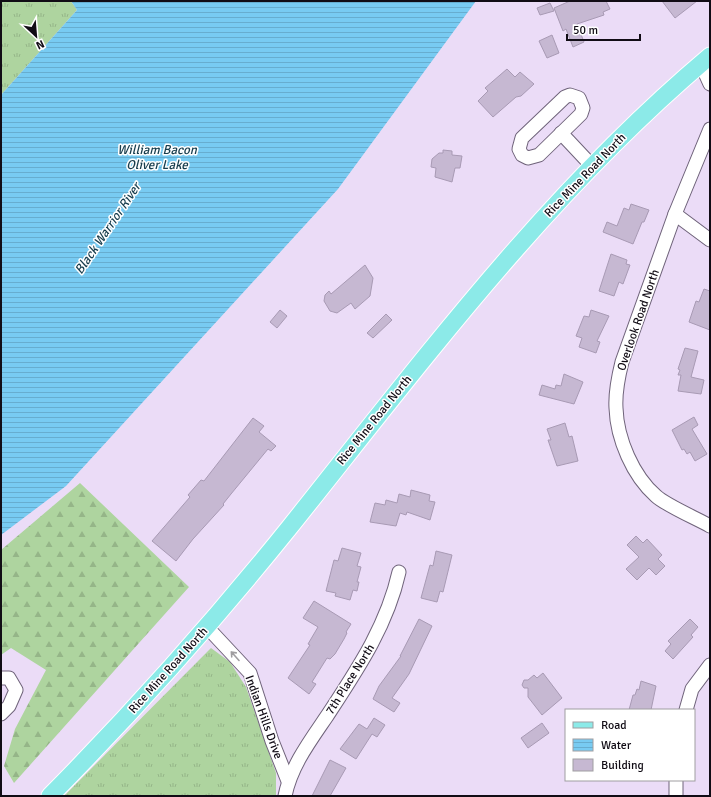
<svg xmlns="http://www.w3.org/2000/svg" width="711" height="797" viewBox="0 0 711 797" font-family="Signika,sans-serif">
	<defs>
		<pattern id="grass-tufts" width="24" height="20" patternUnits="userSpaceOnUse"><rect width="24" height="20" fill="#aed49f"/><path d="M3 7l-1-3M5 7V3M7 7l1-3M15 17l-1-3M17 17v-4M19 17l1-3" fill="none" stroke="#95b588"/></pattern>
		<pattern id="forest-firs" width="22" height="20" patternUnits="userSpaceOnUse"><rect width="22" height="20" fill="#aed49f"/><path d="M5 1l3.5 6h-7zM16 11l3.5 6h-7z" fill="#95b588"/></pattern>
		<pattern id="water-rules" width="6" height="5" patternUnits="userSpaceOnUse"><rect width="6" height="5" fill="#78cbf2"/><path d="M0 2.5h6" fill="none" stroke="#67adcf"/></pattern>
	</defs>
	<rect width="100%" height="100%" fill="#ebdcf7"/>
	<g fill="url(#grass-tufts)">
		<path d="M1 1H71L77 10 1 95Z"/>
		<path d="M211 648 230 662 246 687 276 773V796H64Z"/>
	</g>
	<path fill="url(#forest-firs)" d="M80 483 189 587 14 783 4 766 15 729 46 670 11 648 1 655V550Z"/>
	<path fill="url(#water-rules)" d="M71 1H476L338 189 66 486 1 535V95L77 10Z"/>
	<g fill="#c6b8d2" stroke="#a89ab4">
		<path d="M570 1H606L610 9 603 12 604 15 577 24 584 42 573 47 566 29 563 31 554 8Z"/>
		<path d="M662 1H697L675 18Z"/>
		<path d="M550 3 554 11 540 15 537 8Z"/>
		<path d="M552 35 559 53 547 58 539 41Z"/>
		<path d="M507 69 515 77 520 72 534 84 521 96 516 97 493 117 478 101 488 91 485 88Z"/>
		<path d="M443 150 452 151V155L462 156 460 168H455L452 182 435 177 436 168 431 167 432 159 439 153H443Z"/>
		<path d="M631 204 649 210 644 222H642L633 244 603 232 607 222 617 226 624 208 629 210Z"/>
		<path d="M611 254 627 260 626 264 630 265 623 284 619 282 614 296 599 291Z"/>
		<path d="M365 265 373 278 370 296 355 309 351 303 337 313 330 311 324 301 325 295 329 291 331 294Z"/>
		<path d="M704 289 710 291V330L689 322 696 301 699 302Z"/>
		<path d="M280 310 287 316 277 328 270 322Z"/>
		<path d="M591 310 609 316 597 341 600 342 596 353 579 347 582 338 576 336 584 316 589 317Z"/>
		<path d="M386 314 392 320 373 338 367 333Z"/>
		<path d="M685 348 698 351 691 377 704 380 701 394 678 391 681 375H678L680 370 678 369Z"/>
		<path d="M564 374 583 382 574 404 539 395 542 385 555 389 556 385 561 386Z"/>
		<path d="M694 417 698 425 692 429 707 454 695 461 690 452 687 454 684 449 682 450 672 430Z"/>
		<path d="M253 418 264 426 259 432 276 446 271 451 268 449 231 494 223 504 224 505 193 539 176 561 152 541 190 497 188 495 201 480 204 481Z"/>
		<path d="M565 423 569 437 572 436 578 461 557 466 548 440H551L547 429Z"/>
		<path d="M411 490 430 495 429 501 435 502 430 520 407 512 406 515 400 513 396 526 370 522 375 503 385 505 386 500 397 503 399 494 410 497Z"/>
		<path d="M636 536 643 543 647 539 662 555 658 559 665 566 656 575 649 568 637 580 626 569 639 557 627 545Z"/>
		<path d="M342 548 361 553 357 566 361 567 357 582H359L357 591 353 590 350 600 335 596 336 593 326 591 334 560 338 561Z"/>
		<path d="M436 551 452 555 443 592 440 591 437 602 421 598 430 565 433 566Z"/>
		<path d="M314 601 351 624 346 632 347 633 344 639 335 654 330 659 327 658 312 682 316 684 309 694 288 678 310 645 308 644 318 627 303 618Z"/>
		<path d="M419 619 432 626 409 674 392 698 400 703 394 712 373 699 379 686 401 656H400Z"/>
		<path d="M690 619 698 627 691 635 693 637 673 659 665 651 671 644 668 641Z"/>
		<path d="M543 673 562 698 542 715 528 697V688H524L522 685 524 680H528L534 675 537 678Z"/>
		<path d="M641 681 656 686 651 710H629L633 695H635L637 689 639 690Z"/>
		<path d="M374 718 385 725 377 737 372 734 356 759 340 749 359 724 367 729Z"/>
		<path d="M542 723 549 733 528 748 521 738Z"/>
		<path d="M330 760 346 768 330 796H312Z"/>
	</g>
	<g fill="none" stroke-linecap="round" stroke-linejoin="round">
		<defs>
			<g id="minor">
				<path d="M701 64 710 84"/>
				<path d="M570 95 579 98 583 108 581 114 539 155 528 158 522 155 519 149 522 138 565 97Z"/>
				<path d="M710 129 675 214 622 362C618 378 615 392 616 408 617 439 633 476 656 496 667 506 696 518 710 526"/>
				<path d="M561 133 592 166"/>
				<path d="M675 214 710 240"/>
				<path d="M207 627 250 673 272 741 288 781"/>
				<path d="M1 678H9L16 690 9 706 1 714"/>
				<path d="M686 710 692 689 710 665"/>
				<path d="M676 780V796"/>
				<path d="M285 796C291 766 310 741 327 716 357 670 387 626 399 572"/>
			</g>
			<path id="major" d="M50 796C134 711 214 621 289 528 421 363 547 193 710 56"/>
		</defs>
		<use href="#minor" stroke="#6f637a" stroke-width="15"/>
		<use href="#major" stroke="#fff" stroke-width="19"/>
		<use href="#minor" stroke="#fff" stroke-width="13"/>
		<use href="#major" stroke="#8ceae8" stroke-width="17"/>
	</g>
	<defs><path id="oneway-shaft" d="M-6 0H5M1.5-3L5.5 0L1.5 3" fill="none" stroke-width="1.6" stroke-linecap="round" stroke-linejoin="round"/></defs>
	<use stroke="#a09ea1" href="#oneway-shaft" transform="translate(235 656) rotate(-132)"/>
	<g text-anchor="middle" stroke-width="3" stroke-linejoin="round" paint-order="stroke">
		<g font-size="12" fill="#110c15" stroke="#fff">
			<text transform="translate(585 175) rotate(-46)" y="4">Rice Mine Road North</text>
			<text transform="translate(638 320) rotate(-71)" y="4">Overlook Road North</text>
			<text transform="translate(374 420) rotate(-51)" y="4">Rice Mine Road North</text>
			<text transform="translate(168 670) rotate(-48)" y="4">Rice Mine Road North</text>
			<text transform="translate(350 679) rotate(-58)" y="4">7th Place North</text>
			<text transform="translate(264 717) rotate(70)" y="4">Indian Hills Drive</text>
		</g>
		<g font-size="13" font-style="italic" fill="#173d4d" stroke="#fff">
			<text x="157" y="154">William Bacon<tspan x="157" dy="15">Oliver Lake</tspan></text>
			<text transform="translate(107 228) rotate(-56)" y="5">Black Warrior River</text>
		</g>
	</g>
	<rect width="711" height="797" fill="none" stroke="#110c15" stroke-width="4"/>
	<rect x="565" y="709" width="130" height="72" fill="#ffffff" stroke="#a09ea1"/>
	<rect x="573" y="722" width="20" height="6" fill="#8ceae8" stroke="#a09ea1"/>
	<text x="601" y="729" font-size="12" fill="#110c15">Road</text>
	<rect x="573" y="739" width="20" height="12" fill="url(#water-rules)" stroke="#a09ea1"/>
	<text x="601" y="749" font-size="12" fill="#110c15">Water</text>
	<rect x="573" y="759" width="20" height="12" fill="#c6b8d2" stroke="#a09ea1"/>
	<text x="601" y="769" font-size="12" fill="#110c15">Building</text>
	<g transform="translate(36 36) rotate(154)" stroke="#ffffff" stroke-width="3" paint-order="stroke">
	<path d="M0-3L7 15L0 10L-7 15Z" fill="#110c15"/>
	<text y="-6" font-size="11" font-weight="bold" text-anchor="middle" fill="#110c15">N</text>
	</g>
	<path d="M567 34v6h73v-6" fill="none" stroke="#110c15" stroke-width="2"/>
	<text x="573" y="34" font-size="12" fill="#110c15" stroke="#ffffff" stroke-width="3" paint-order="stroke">50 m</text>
</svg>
